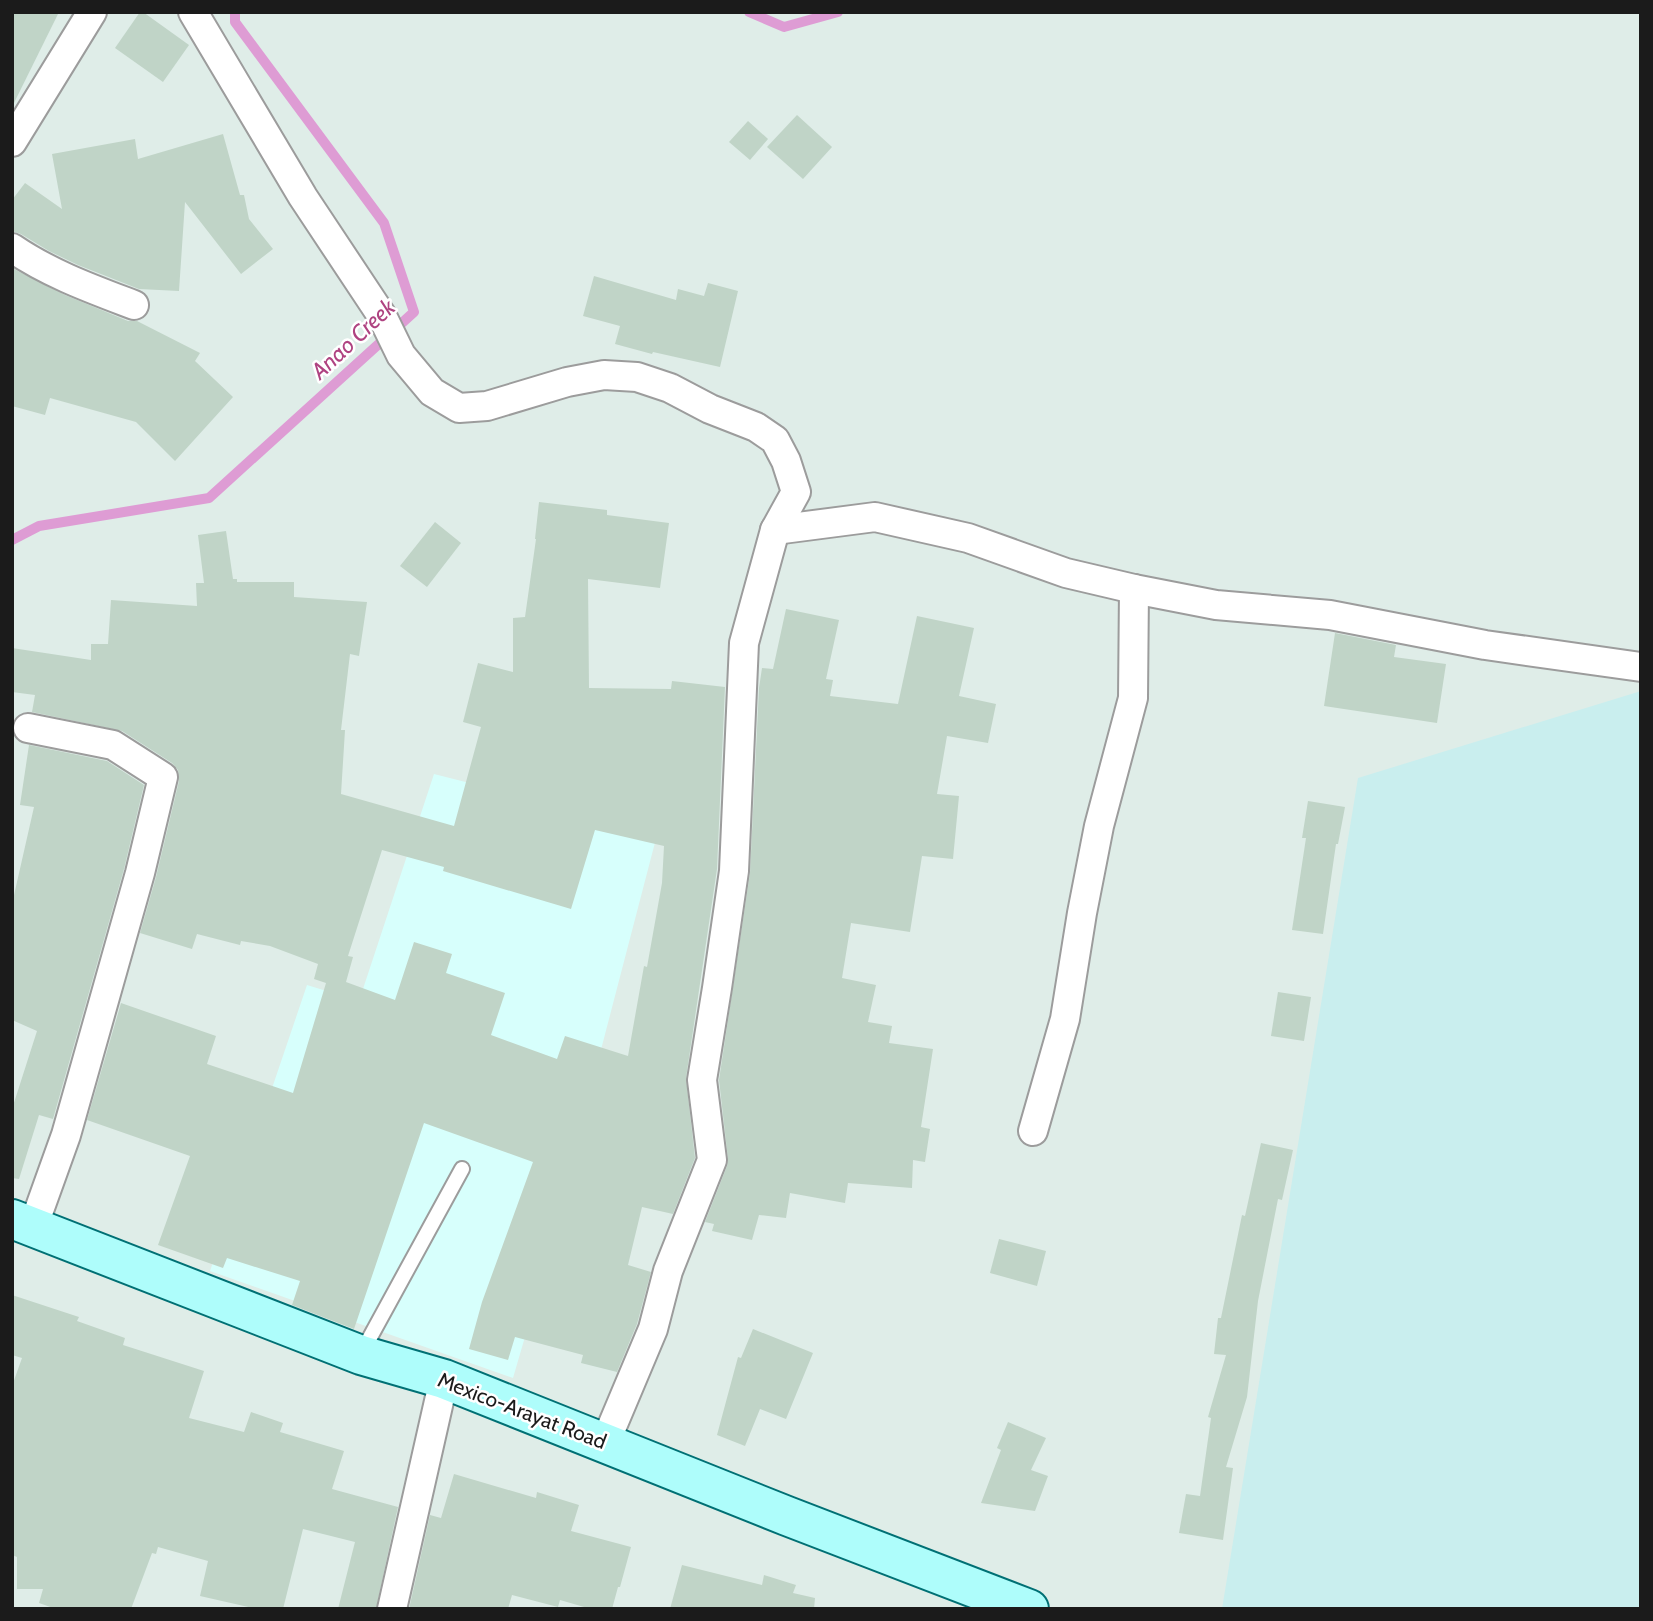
<svg xmlns="http://www.w3.org/2000/svg" width="1653" height="1621" viewBox="0 0 1653 1621" font-family="Cabin,sans-serif">
	<rect width="100%" height="100%" fill="#dfede8"/>
	<path fill="#d7fffc" d="M434 774 658 831 536 1299 513 1378 210 1271 307 985 359 1001Z"/>
	<path fill="#c9eeee" d="M1641 691V1609H1222L1358 778Z"/>
	<g fill="none" stroke-linecap="round" stroke-linejoin="round">
		<g stroke="#de9cd4" stroke-width="10">
			<path d="M749 12 784 27 838 12"/>
			<path d="M12 540 39 526 209 498 414 312 384 223 235 22V12"/>
		</g>
	</g>
	<g fill="#c0d4c7" fill-rule="evenodd">
		<path d="M12 12H59L12 107Z"/>
		<path d="M140 12H143L189 45 163 82 115 48Z"/>
		<path d="M797 115 832 147 803 179 767 147Z"/>
		<path d="M748 121 768 139 750 160 729 142Z"/>
		<path d="M223 134 240 195H244L249 219 273 249 241 274 185 202 179 291 139 289 78 265 49 251 21 234 12 231V200L25 183 62 209 52 154 135 139 138 159Z"/>
		<path d="M12 268 65 295 128 321H137L200 353 195 361 233 397 175 461 136 422 50 398 45 415 12 406Z"/>
		<path d="M594 276 676 300 678 289 704 296 708 283 738 291 720 367 653 352 652 354 615 344 620 326 583 316Z"/>
		<path d="M539 502 607 510V515L669 523 660 588 588 579 589 688 671 689 672 681 725 687 717 869 686 1078 695 1158 673 1214 642 1207 628 1265 651 1272 637 1324 617 1372 581 1363 583 1355 515 1337 508 1360 469 1349 482 1302 533 1162 424 1123 354 1329 292 1305 300 1281 227 1258 223 1268 158 1245 190 1156 87 1120 121 1003 216 1036 207 1064 293 1093 326 983 314 979 318 964 270 946 241 941 240 945 197 934 192 949 140 933 156 877 179 781 178 770 172 763 122 731 32 712 35 695 12 692V648L91 660V644H108L111 600 197 606 196 583H204L198 535 226 531 233 579H237V582H294V597L367 602 359 656 350 654 341 730H345L341 794 454 826 481 727 463 722 478 663 513 672V618L525 617 536 539H535ZM595 830 664 846 662 883 647 967 644 966 628 1056 565 1036 557 1059 491 1035 505 993 446 973 452 954 414 942 395 1000 346 982 353 957 348 956 382 850 444 867 443 871 571 909Z"/>
		<path d="M435 522 461 543 427 587 400 566Z"/>
		<path d="M786 609 839 620 826 679 833 680 830 696 898 704 917 616 974 628 959 696 996 704 988 743 947 736 937 794 959 796 953 859 922 856 910 932 851 923 842 978 876 985 868 1022 892 1026 889 1043 933 1049 921 1127 930 1129 925 1162 913 1160 912 1188 848 1183 845 1203 790 1193 786 1218 759 1215 752 1240 712 1231 714 1224 705 1222 727 1166 728 1159 719 1080 750 873 759 688 762 668 773 669Z"/>
		<path d="M1335 633 1396 645 1394 657 1446 664 1437 723 1324 706Z"/>
		<path d="M29 745 107 761 144 785 124 869 53 1119 39 1115 19 1179 12 1178V1109L37 1031 12 1020V904L34 807 20 805Z"/>
		<path d="M1308 801 1345 807 1338 844H1336L1323 934 1292 930 1306 838H1302Z"/>
		<path d="M1278 992 1311 997 1304 1041 1271 1036Z"/>
		<path d="M1261 1143 1293 1150 1282 1200 1278 1199 1258 1301 1247 1397 1226 1467 1233 1468 1223 1540 1179 1533 1186 1494 1200 1496 1211 1418 1208 1417 1226 1355 1214 1354 1218 1318H1221L1242 1215 1245 1216Z"/>
		<path d="M999 1239 1046 1251 1037 1286 990 1273Z"/>
		<path d="M12 1295 79 1317 77 1321 125 1338 123 1345 204 1371 189 1418 244 1432 251 1412 283 1423 280 1432 344 1451 332 1489 398 1507 376 1609H338L355 1542 303 1529 283 1609H257L200 1596 208 1561 158 1547 156 1554 152 1553 131 1609H56L39 1603 43 1589H17V1557L12 1555V1386L22 1358 12 1355Z"/>
		<path d="M753 1329 813 1353 786 1419 760 1409 745 1446 717 1435 738 1357 741 1358Z"/>
		<path d="M1008 1422 1046 1438 1031 1470 1048 1476 1035 1511 981 1503 1001 1450 997 1448Z"/>
		<path d="M454 1474 536 1498 537 1492 579 1505 571 1531 631 1547 620 1587H618L612 1609H591L560 1600 558 1607 512 1595 508 1609H409L430 1515 441 1518Z"/>
		<path d="M682 1565 762 1585 764 1575 796 1585 793 1593 815 1598 814 1609H670Z"/>
	</g>
	<g fill="none" stroke-linecap="round" stroke-linejoin="round">
		<defs>
			<path id="lane" d="M362 1352 462 1169"/>
			<g id="street">
				<path d="M193 12 303 197 382 316 401 355 432 392 459 408 487 406 567 382 604 375 637 377 670 388 710 409 756 427 775 440 786 461 796 492 775 530 744 643 734 871 717 988 702 1080 712 1160 668 1271 653 1329 605 1443"/>
				<path d="M12 142 92 12"/>
				<path d="M12 248C50 274 92 289 134 305"/>
				<path d="M775 530 875 517 968 538 1066 573 1134 589 1216 605 1330 615 1485 645 1641 667"/>
				<path d="M28 728 113 745 163 777 140 873 66 1135 33 1227"/>
				<path d="M1033 1131 1065 1019 1082 913 1099 826 1133 698 1134 589"/>
				<path d="M392 1609 444 1379"/>
			</g>
			<path id="secondary" d="M12 1219 361 1355 444 1379 787 1516 1029 1609"/>
		</defs>
		<use href="#lane" stroke="#9c9c9c" stroke-width="18"/>
		<use href="#street" stroke="#9c9c9c" stroke-width="32"/>
		<use href="#secondary" stroke="#007074" stroke-width="42"/>
		<use href="#lane" stroke="#fff" stroke-width="14"/>
		<use href="#street" stroke="#fff" stroke-width="28"/>
		<use href="#secondary" stroke="#aefdfb" stroke-width="38"/>
	</g>
	<g text-anchor="middle" stroke-width="5" stroke-linejoin="round" paint-order="stroke">
		<g font-size="21" fill="#1b1b1b" stroke="#fff">
			<text transform="translate(522 1411) rotate(21)" y="7">Mexico-Arayat Road</text>
		</g>
		<g font-size="23" font-style="italic" fill="#af4381" stroke="#fff">
			<text transform="translate(353 339) rotate(-43)" y="8">Anao Creek</text>
		</g>
	</g>
	<rect width="1653" height="1621" fill="none" stroke="#1b1b1b" stroke-width="28"/>
</svg>
